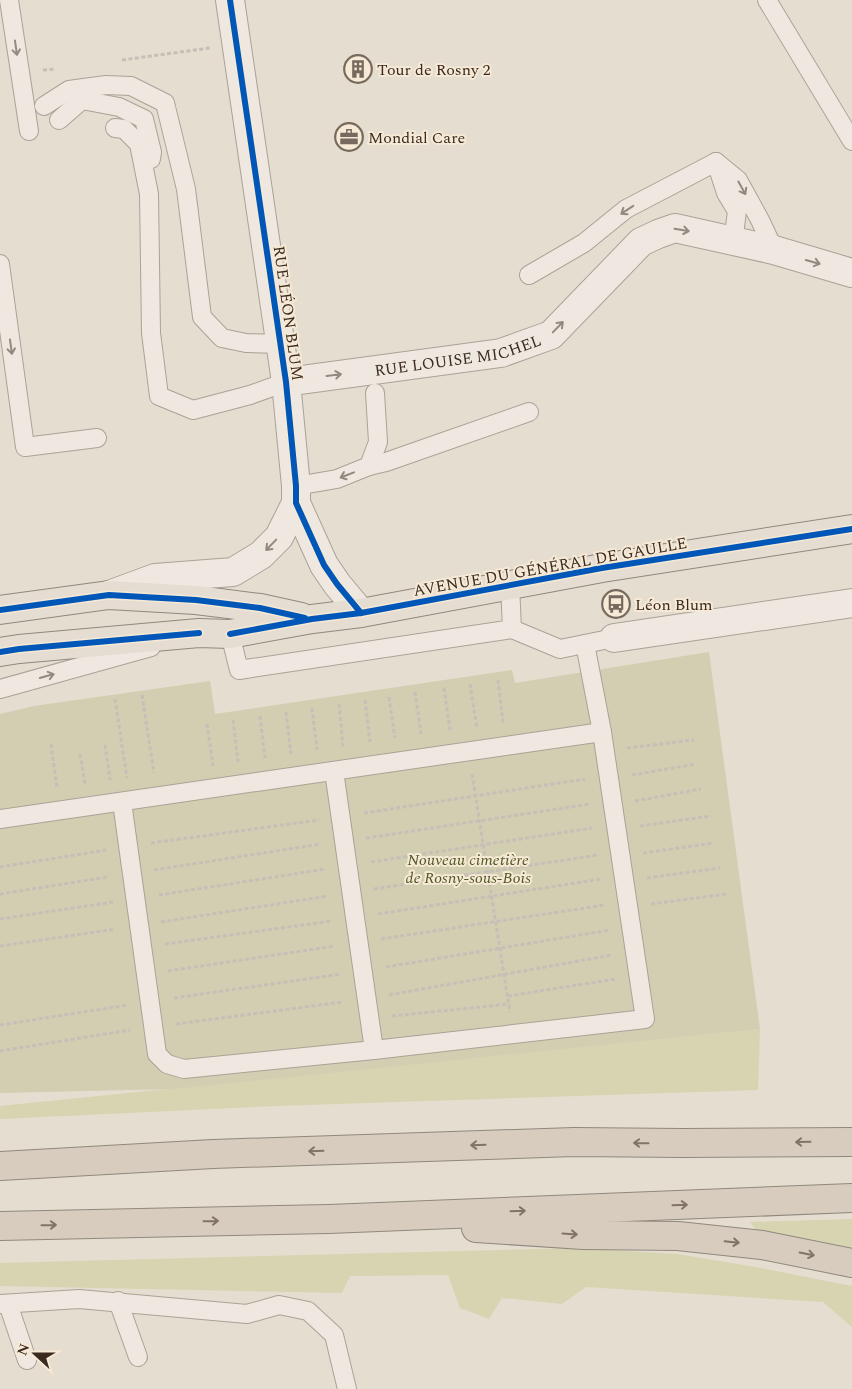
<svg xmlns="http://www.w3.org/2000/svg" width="852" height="1389" viewBox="0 0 852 1389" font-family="Spectral,serif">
	<rect width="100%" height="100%" fill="#e5ddcf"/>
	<g fill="#d7d4b1">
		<path d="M760 1029 758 1090 277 1106 0 1119V1106Z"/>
		<path d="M852 1219V1251L756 1230 750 1222Z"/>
		<path d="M573 1248 677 1254 756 1267 852 1286V1327L823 1302 586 1287 562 1304 502 1298 489 1319 460 1308 448 1275 350 1276 342 1293 0 1286V1263Z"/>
	</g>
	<path fill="#d1ceb1" d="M709 652 760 1029 172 1089 0 1093V714L34 706 210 681 215 714 512 670 515 683Z"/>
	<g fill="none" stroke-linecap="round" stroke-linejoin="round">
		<defs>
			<g id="lane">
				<path d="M9 0 29 131"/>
				<path d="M767 0 852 141"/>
				<path d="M44 106 69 90 106 85 131 86 165 103 186 189 202 317 222 338 246 343 280 344"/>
				<path d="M59 120 82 100 119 107 144 119 152 152 151 159"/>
				<path d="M115 128 124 129 139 144 149 194 151 333 159 396 193 410 250 395 286 382"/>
				<path d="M716 162 738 180 760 220 774 250"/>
				<path d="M716 162 726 193 737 211 735 227 729 239"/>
				<path d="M0 264 25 447 97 438"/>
				<path d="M529 275 584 243 626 209 716 162"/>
				<path d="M369 466 386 462 529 412"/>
				<path d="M296 486 337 479 369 466 378 442 375 393"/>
				<path d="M512 629 560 649 614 638"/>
				<path d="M230 634 239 670 512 629 510 585"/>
				<path d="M0 689 151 647"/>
				<path d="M334 771 374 1050"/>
				<path d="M122 802 157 1054 167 1064 184 1069 374 1050 645 1019 602 732"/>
				<path d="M0 819 602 732 585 644"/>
				<path d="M118 1301 138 1357"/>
				<path d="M0 1304 79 1299 247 1314 279 1305 308 1311 334 1335 347 1389"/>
				<path d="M8 1304 27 1360"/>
			</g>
			<g id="street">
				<path d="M230 0 286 382 296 486V503L324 565 337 584 361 613"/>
				<path id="s1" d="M286 382 501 353 551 335 641 242 658 234 675 228 774 250 852 273"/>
				<path d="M109 595 155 578 233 572 261 555 279 537 296 503"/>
				<path d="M614 638 852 603"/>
			</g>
			<g id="primary">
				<path d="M0 610 109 595 196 600 260 608 301 617"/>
				<path d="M0 652 19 649 199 633 230 634 312 619 361 613 602 568 852 529"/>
			</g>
			<g id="highway">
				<path d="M0 1166 213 1154 574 1142 682 1143 852 1142"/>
				<path d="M0 1226 329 1219 852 1198"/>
				<path d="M476 1228 583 1235 678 1236 762 1245 852 1263"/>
			</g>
		</defs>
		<use href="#lane" stroke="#aba297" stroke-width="20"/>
		<use href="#street" stroke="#aba297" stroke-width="30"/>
		<use href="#primary" stroke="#90887e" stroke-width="30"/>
		<use href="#highway" stroke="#90887e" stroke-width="30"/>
		<g stroke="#c6bfb7" stroke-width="3" stroke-dasharray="4 2.5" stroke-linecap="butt">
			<path d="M122 60 210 48"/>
			<path d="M43 70 56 69"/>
			<path d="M498 680 503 723"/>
			<path d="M470 684 477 728"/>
			<path d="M444 688 450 730"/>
			<path d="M415 692 421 734"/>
			<path d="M142 695 154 773"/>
			<path d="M389 697 395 738"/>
			<path d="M115 699 127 778"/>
			<path d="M365 700 370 742"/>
			<path d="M339 704 343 746"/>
			<path d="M312 708 317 750"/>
			<path d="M286 712 291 754"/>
			<path d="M260 716 265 758"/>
			<path d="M233 720 238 762"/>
			<path d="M207 724 213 766"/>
			<path d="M51 744 57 788"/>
			<path d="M105 745 110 780"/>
			<path d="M627 748 694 740"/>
			<path d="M80 754 85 784"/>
			<path d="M472 774 510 1012"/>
			<path d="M632 775 696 764"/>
			<path d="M635 801 701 789"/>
			<path d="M364 813 585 779"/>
			<path d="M640 826 711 816"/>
			<path d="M366 838 590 804"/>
			<path d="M151 843 319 820"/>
			<path d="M643 853 714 843"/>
			<path d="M371 862 592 828"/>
			<path d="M0 867 106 850"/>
			<path d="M154 870 321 844"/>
			<path d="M647 878 720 868"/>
			<path d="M374 889 598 855"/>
			<path d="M0 894 108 877"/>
			<path d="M159 895 326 869"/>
			<path d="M651 904 726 894"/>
			<path d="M378 914 601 879"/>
			<path d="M0 919 113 902"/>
			<path d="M161 922 328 896"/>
			<path d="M381 939 605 905"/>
			<path d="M165 944 332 921"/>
			<path d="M0 946 116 929"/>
			<path d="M386 967 610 930"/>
			<path d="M168 971 335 946"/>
			<path d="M389 995 612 955"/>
			<path d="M508 996 616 979"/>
			<path d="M174 998 341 974"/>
			<path d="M392 1016 509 1004"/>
			<path d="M176 1024 343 1002"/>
			<path d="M0 1025 128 1005"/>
			<path d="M0 1051 130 1030"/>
		</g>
		<use href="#lane" stroke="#eee8e0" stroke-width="18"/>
		<use href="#street" stroke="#eee8e0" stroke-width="28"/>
		<use href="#primary" stroke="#e5ddd2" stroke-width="28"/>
		<use href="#highway" stroke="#d8ccbf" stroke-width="28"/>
		<defs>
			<g id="cycleway">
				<path d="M230 0 286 382 296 486V503L324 565 337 584 361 613"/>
				<path d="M0 610 109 595 196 600 260 608 305 618"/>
				<path d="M230 634 312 619 361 613 602 568 852 529"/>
				<path d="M0 652 19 649 199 633"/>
			</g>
		</defs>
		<use href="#cycleway" stroke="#f6e9d5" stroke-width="9"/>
		<use href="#cycleway" stroke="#0057b8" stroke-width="6"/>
	</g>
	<defs><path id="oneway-shaft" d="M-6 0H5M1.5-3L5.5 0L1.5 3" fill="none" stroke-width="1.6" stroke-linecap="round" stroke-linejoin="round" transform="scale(1.25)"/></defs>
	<g stroke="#948980">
		<use href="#oneway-shaft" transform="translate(16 48) rotate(82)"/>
		<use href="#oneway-shaft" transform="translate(742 188) rotate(61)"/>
		<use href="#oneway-shaft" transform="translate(627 210) rotate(147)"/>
		<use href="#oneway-shaft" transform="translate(682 230) rotate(9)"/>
		<use href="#oneway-shaft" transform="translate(813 262) rotate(16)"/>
		<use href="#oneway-shaft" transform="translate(558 327) rotate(-46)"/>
		<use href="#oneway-shaft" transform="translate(11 347) rotate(82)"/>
		<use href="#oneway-shaft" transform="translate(334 375) rotate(-7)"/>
		<use href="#oneway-shaft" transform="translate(347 475) rotate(159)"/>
		<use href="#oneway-shaft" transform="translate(271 545) rotate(134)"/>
		<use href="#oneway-shaft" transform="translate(47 676) rotate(-16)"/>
	</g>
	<g stroke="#817367">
		<use href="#oneway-shaft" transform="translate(803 1142) rotate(179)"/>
		<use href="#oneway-shaft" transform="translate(641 1143) rotate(-179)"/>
		<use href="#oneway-shaft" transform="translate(478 1145) rotate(178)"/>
		<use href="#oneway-shaft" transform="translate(316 1151) rotate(178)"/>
		<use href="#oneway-shaft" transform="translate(680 1205) rotate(-2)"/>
		<use href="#oneway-shaft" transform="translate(518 1211) rotate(-2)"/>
		<use href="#oneway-shaft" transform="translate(211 1221) rotate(-1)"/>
		<use href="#oneway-shaft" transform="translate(49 1225) rotate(-1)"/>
		<use href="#oneway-shaft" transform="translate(570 1234) rotate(4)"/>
		<use href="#oneway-shaft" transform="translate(732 1242) rotate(6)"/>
		<use href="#oneway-shaft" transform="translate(807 1254) rotate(11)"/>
	</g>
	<defs>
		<symbol id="building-ring" viewBox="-11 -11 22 22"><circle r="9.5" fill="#f6e9d5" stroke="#76695d" stroke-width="1.5"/><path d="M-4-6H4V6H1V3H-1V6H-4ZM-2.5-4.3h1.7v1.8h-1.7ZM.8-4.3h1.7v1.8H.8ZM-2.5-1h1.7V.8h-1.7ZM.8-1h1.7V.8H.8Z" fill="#76695d"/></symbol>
		<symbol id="office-ring" viewBox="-11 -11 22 22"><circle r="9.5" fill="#f6e9d5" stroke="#76695d" stroke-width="1.5"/><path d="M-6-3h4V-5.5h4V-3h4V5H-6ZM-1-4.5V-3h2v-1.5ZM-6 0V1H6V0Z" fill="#76695d"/></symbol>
		<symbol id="bus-ring" viewBox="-11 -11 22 22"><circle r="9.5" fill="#f6e9d5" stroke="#76695d" stroke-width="1.5"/><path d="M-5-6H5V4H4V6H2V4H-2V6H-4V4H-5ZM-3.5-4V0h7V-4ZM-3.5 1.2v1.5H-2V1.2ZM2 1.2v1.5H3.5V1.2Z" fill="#76695d"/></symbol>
	</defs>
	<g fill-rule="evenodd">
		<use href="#building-ring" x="342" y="53" width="32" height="32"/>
		<use href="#office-ring" x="333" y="121" width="32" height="32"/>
		<use href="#bus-ring" x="600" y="588" width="32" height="32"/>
	</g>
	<g text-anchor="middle" stroke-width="4" stroke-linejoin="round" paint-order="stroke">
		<g font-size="16" fill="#3a2a1f" stroke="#f6e9d5" text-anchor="start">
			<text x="377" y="75">Tour de Rosny 2</text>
			<text x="368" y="143">Mondial Care</text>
			<text x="635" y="610">Léon Blum</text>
		</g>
		<g font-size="16" fill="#3a2a1f" stroke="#f6e9d5">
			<text transform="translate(289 313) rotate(82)" y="6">RUE LÉON BLUM</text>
			<text dy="6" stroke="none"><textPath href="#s1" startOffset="174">RUE LOUISE MICHEL</textPath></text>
			<text transform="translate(550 566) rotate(-10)" y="6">AVENUE DU GÉNÉRAL DE GAULLE</text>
		</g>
		<g font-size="16" font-style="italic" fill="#4f5725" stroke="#f6e9d5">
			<text x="468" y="865">Nouveau cimetière<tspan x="468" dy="18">de Rosny-sous-Bois</tspan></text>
		</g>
	</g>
	<g transform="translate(35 1354) rotate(291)" stroke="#f6e9d5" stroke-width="4" paint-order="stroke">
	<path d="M0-4L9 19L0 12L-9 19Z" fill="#3a2a1f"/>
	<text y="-8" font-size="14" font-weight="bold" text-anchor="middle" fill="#3a2a1f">N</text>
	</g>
</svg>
